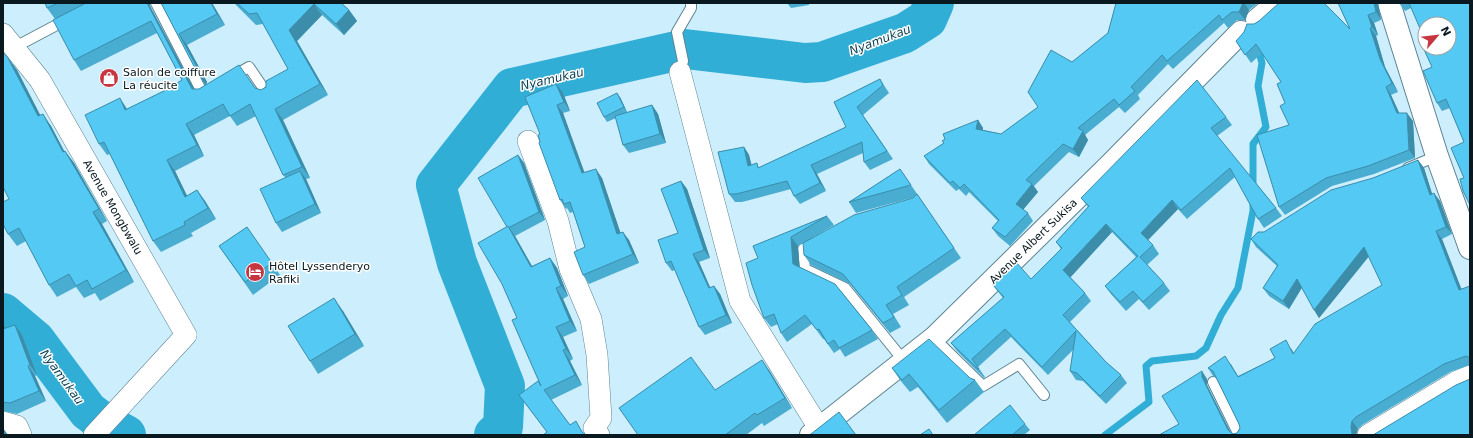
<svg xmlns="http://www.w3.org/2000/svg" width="1473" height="438" viewBox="0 0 1473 438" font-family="'DejaVu Sans',sans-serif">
	<rect width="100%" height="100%" fill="#cdeefc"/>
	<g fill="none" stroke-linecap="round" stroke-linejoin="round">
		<g stroke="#31aed6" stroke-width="7">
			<path d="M1253 189V144L1266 127 1258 86 1262 63 1257 45"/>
			<path d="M1105 435 1149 402 1146 366 1152 361 1196 356 1206 348 1221 315 1238 288 1253 211V201"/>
		</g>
		<g stroke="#31aed6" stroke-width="40">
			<path d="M3 313 35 340 88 411 104 423 126 435"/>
			<path d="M494 435 503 427 505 386 457 263 436 185 512 88 685 49 805 63 822 62 905 33 927 19 934 3"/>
		</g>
		<defs>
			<g id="lane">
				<path d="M156 3 203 94 208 91"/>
				<path d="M15 47 68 19"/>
				<path d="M680 72 683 61 677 32 691 8V3"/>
				<path d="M232 77 249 67 268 95"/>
				<path d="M1408 168 1437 156"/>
				<path d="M815 243 803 249 805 269 845 288 904 361"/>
				<path d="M934 338 983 386 1019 364 1044 395"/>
				<path d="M1213 382 1239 435"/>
			</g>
			<g id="street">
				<path d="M3 34 40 80 186 335 94 435"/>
				<path d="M680 72 740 301 819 428"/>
				<path d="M528 141 558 221 570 269 591 319 597 355 601 418 594 428 599 435"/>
				<path d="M3 422 17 426 21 435"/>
				<path d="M1368 435 1456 382 1470 376"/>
			</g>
			<g id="secondary">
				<path d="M1389 3 1437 156 1470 248"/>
				<path d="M1257 20 1277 3"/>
				<path d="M811 435 934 338 1110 165 1241 32"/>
			</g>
		</defs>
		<use href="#lane" stroke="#5d8493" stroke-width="12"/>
		<use href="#street" stroke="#5d8493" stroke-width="22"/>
		<use href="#secondary" stroke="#5d8493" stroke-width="24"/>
		<use href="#lane" stroke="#fff" stroke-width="10"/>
		<use href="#street" stroke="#fff" stroke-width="21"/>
		<use href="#secondary" stroke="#fff" stroke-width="22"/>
	</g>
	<g fill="#48add1">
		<path d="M45 3H150V6L194 89H199L205 85 198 74 161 3H212L225 25 187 45 207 82 206 84 255 88 261 90 288 69 263 24 256 25 234 3H341L349 10 357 21 344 35 322 15 297 41 328 95 283 120 310 178 306 179 321 213 282 232 276 223 285 177 283 175 256 116 237 126 230 116 194 135 204 156 175 171 187 196 197 190 205 201 216 219 191 233 193 236 161 252 153 241 110 154 107 155 99 144 127 109 174 86 182 80 157 33 81 71 74 60 55 19 47 8Z"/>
		<path d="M787 3H809V5L791 8Z"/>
		<path d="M1116 3H1258L1249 10 1245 20H1237L1228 28 1224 23 1173 69 1168 64 1138 95 1140 99 1125 113 1119 107 1085 135 1088 140 1079 157 1069 152 1034 186 1038 192 1023 210 1028 213 1033 221 1010 246 998 236 992 228 998 221 969 192 966 196 959 189 956 191 929 164 924 156 944 143 945 139 978 120 983 128V130L1001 134 1038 107 1072 62 1108 33Z"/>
		<path d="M1338 3H1378L1381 20 1374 23 1378 35 1376 36 1385 67 1398 92 1391 95 1399 113 1413 121 1415 158 1374 174 1332 186 1285 215 1279 207 1289 125 1281 82 1262 53 1251 63 1236 41 1254 24 1259 21 1350 29Z"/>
		<path d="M1399 3H1470L1464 178V142L1450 108 1442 111 1437 103 1432 67 1449 48 1411 8 1405 11Z"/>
		<path d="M8 58 17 70 40 116 51 126 64 151H65L74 163 107 221 102 224 134 282 100 301 95 293 84 298 76 287 57 297 49 285 26 241 17 246 8 234 9 199Z"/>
		<path d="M880 79 889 93 863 115 893 159 870 170 864 162 863 153 817 174 826 191 800 204 794 196 791 189 742 202H735L729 194 744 147 749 155 751 165 760 167 846 127 834 102Z"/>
		<path d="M556 84 563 93 570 111 563 113 584 173 602 178 620 233 629 240 639 263 589 284 583 275 585 247 573 212 570 213 567 208 566 209 560 200 540 134Z"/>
		<path d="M620 97 627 112 626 113 652 105 658 114 666 143 629 153 623 145 616 118 607 122 604 117Z"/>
		<path d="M1226 117 1232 125 1217 136 1276 208 1282 216 1264 228 1258 219 1235 177 1187 219 1178 209 1148 240 1153 245 1159 254 1147 265 1164 283 1170 291 1149 310 1139 299 1126 311 1111 294 1105 286 1136 257 1112 232 1070 277 1085 293 1091 301 1070 322 1106 362 1121 375 1127 383 1106 404 1083 381 1076 380 1070 371 1074 349 1048 375 1011 337 978 367 985 377 984 378 957 351 951 343 1003 298 992 284 1031 279 1061 249 1056 242 1088 207 1081 198Z"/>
		<path d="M518 155 524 163 545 220 515 236 532 266 550 258 557 268 568 296 563 299 577 331 563 337 573 359 570 361 582 385 551 400 570 425 583 431 547 432 519 395 541 386 517 318 507 227Z"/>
		<path d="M1418 160 1424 168 1432 194 1440 201 1452 234 1442 239 1461 289 1470 286V365L1450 372 1362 425 1358 429 1356 435H1159L1179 424 1207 379V385L1230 432 1233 434 1237 433 1240 428 1239 424 1216 378 1213 376 1208 368 1231 364 1238 376 1275 358 1291 348 1294 353 1382 285 1369 256 1319 318 1302 288 1289 309 1269 296 1263 288 1277 266 1256 247 1251 239 1373 178Z"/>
		<path d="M900 169 961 258 904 297 909 305 893 314 901 327 890 333 850 284 811 265 804 255 913 198 915 197 856 213 849 202Z"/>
		<path d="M681 181 687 189 710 258 699 262 710 288 714 286 720 294 732 323 705 335 699 327 675 270 672 271 666 263 678 233Z"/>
		<path d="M827 216 834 225 798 246 799 266 872 330 878 339 845 357 840 349 834 353 824 339H823L812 324 787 342 781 333 778 324 771 327 764 318 758 258 753 246Z"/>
		<path d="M247 227 280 275 253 295 219 246Z"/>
		<path d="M343 311 364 346 318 374 310 361Z"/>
		<path d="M3 324 6 328 22 335 37 375 35 376 46 401 17 414 3 411Z"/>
		<path d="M892 368 970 378 975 380 984 392 947 423 918 387 910 392 900 380Z"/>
		<path d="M769 370 792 408 764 426 762 423 746 435H638L715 390Z"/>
		<path d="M1025 424 1030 430 1024 435H974Z"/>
	</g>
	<g fill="#3b8daa">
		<path d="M147 3H150V6L200 100 192 89Z"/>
		<path d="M211 3H212L225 25 217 14Z"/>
		<path d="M1243 3H1244L1249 10 1245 20 1239 12Z"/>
		<path d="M1374 3H1378L1381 20 1376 12Z"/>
		<path d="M314 4 322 15 297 41 328 95 320 84 289 30Z"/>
		<path d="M349 10 357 21 344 35 336 24Z"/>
		<path d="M1368 15 1374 23 1378 35 1372 27Z"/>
		<path d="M1370 28 1376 36 1385 67 1398 92 1392 83 1380 59Z"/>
		<path d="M179 34 187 45 207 82 206 85 198 74Z"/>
		<path d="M8 58 17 70 47 128 38 116Z"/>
		<path d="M556 84 563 93 570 111 564 102Z"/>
		<path d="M1386 87 1391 95 1403 121 1397 113Z"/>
		<path d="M617 93 620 97 627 112 624 107Z"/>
		<path d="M120 98 127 109 125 110Z"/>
		<path d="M557 105 563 113 588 182 582 173Z"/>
		<path d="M652 105 658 114 666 143 660 134Z"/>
		<path d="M275 109 283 120 310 178 302 167Z"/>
		<path d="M1407 113 1413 121 1415 158 1409 150Z"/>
		<path d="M43 114 51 126 71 164 63 152Z"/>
		<path d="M978 120 983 128 982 137 976 129Z"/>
		<path d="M186 124 194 135 204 156 197 145Z"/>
		<path d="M1083 131 1088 140 1079 157 1073 149Z"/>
		<path d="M744 147 749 155 754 174 748 166Z"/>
		<path d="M65 151 74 163 107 221 99 209Z"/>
		<path d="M518 155 524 163 545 220 539 212Z"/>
		<path d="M167 160 175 171 193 208 185 197Z"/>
		<path d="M1418 160 1424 168 1435 203 1430 195Z"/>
		<path d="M811 165 817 174 826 191 820 183Z"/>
		<path d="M596 169 602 178 624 243 617 234Z"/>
		<path d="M300 171 306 179 321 213 315 204Z"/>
		<path d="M681 181 687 189 710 258 704 250Z"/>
		<path d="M1032 184 1038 192 1021 212 1016 204Z"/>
		<path d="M197 190 205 201 216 219 208 208Z"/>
		<path d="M1434 193 1440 201 1452 234 1446 227Z"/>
		<path d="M1172 200 1178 209 1147 241 1141 233Z"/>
		<path d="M93 212 102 224 134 282 126 270Z"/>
		<path d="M1106 224 1112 232 1069 279 1063 270Z"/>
		<path d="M508 226 515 236 538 277 531 267Z"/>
		<path d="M1436 231 1442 239 1465 298 1459 290Z"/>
		<path d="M623 232 629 240 639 263 633 254Z"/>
		<path d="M791 237 798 246 800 272 793 264Z"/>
		<path d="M1364 247 1370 255 1319 318 1314 310Z"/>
		<path d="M693 254 699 262 714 296 709 288Z"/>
		<path d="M550 258 557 268 568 296 561 286Z"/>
		<path d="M1297 279 1302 287 1289 309 1283 301Z"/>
		<path d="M714 286 720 294 732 323 726 315Z"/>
		<path d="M556 288 563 299 577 331 570 321Z"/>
		<path d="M334 298 343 311 364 346 355 334Z"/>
		<path d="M3 324 5 327 10 339 3 329Z"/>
		<path d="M15 325 22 335 37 375 30 365Z"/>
		<path d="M556 327 563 337 573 359 566 349Z"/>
		<path d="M563 350 570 361 582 385 575 375Z"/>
		<path d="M762 360 769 370 792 408 785 398Z"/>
		<path d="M28 366 35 376 46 401 39 391Z"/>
		<path d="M1202 371 1207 379V385L1232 435 1228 430 1202 377Z"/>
		<path d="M1352 421 1358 429 1356 435H1353L1352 434 1351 427Z"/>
		<path d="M3 428 8 435H5L3 431Z"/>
	</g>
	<g fill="#54c9f3" stroke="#3b8daa">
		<path d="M45 3H58L47 8Z"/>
		<path d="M86 3H147L192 89H199L239 65 255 88 261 90 266 87V81L288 69 257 13 249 14 237 3H341L349 10 336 24 314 4 289 30 320 84 275 109 302 167 283 175 250 104 230 116 223 104 186 124 197 145 167 160 185 197 197 190 208 208 184 222 185 225 153 241 104 142 99 144 85 115 120 98 125 110 174 86V85L182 80 151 21 74 60 53 20Z"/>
		<path d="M161 3H211L217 14 179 34 199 71 198 74Z"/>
		<path d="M1116 3H1243L1239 12H1232L1222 20 1219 15 1167 61 1162 55 1131 87 1135 91 1119 105 1114 99 1078 128 1083 131 1073 149 1063 144 1026 180 1032 184 1016 204 1028 213 1005 237 992 228 999 220 964 184 960 188 953 181 950 183 924 156 944 143 942 141 945 139 943 134 978 120 976 129 1001 134 1038 107 1028 92 1051 50 1072 62 1108 33Z"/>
		<path d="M1279 3H1324L1350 29 1338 3H1374L1376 12 1368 15 1372 27 1370 28 1380 59 1392 83 1386 87 1397 113H1407L1409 150 1368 166 1326 178 1279 207 1257 135 1289 125 1280 106 1285 103 1277 84 1281 82 1256 44 1245 55 1236 41 1244 32 1247 24H1254L1259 21Z"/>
		<path d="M1409 3H1470V205L1463 191 1460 179 1464 178 1451 148 1464 142 1446 99 1437 103 1423 71 1432 67 1421 43 1425 41V48H1449V24H1425V40Z"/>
		<path d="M3 52 8 58 38 116 43 114 63 152 65 151 99 209 93 212 126 270 92 289 87 280 76 286 69 274 49 285 19 228 8 234 3 224V202L9 199 3 187Z"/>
		<path d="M880 79 883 85 857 107 887 151 864 162 862 142 811 165 820 183 794 196 787 181 736 194H729L718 152 744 147 748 166 757 163 758 168 846 127 834 102Z"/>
		<path d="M1197 80 1226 117 1211 128 1276 208 1258 219 1230 168 1181 210 1172 200 1141 233 1153 245 1140 257 1164 283 1143 302 1133 291 1120 302 1105 286 1138 256 1106 224 1063 270 1085 293 1063 315 1106 362 1121 375 1100 396 1077 373 1070 371 1076 331 1042 367 1005 329 972 359 979 369H978L951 343 1004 297 992 284 1016 262 1031 279 1062 248 1056 242 1089 206 1081 198Z"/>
		<path d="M556 84 564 102 557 105 582 173 596 169 617 234 623 232 633 254 583 275 574 252 585 247 570 202 564 204 562 199 560 200 539 143 540 141 538 135 540 134 525 97Z"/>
		<path d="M617 93 624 107 604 117 597 103Z"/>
		<path d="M652 105 660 134 623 145 615 116Z"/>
		<path d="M518 155 539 212 508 228V226L507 227 478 178Z"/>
		<path d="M1418 160 1430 195 1434 193 1446 227 1436 231 1459 290 1470 286V358L1466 356 1444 364 1356 417 1352 421 1351 427 1352 434 1354 435H1159L1179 424 1162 396 1202 371V377L1228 430 1233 434 1237 433 1240 428 1239 424 1213 371 1208 368 1225 356 1238 377 1275 358 1270 349 1286 340 1293 354 1315 324 1382 285 1364 247 1314 310 1297 279 1283 301 1263 288 1278 265 1251 239 1258 232H1264L1331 190 1373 178Z"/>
		<path d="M900 169 911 185 849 202 851 201Z"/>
		<path d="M300 171 315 204 276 223 260 189Z"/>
		<path d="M681 181 704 250 693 254 709 288 714 286 726 315 699 327 671 261 666 263 658 240 678 233 661 189Z"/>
		<path d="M917 194 954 248 897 287 902 295 886 305 894 317 883 323 843 274 804 255 803 243 854 215 913 198Z"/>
		<path d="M827 216 791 237 793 264 835 284 872 330 839 348 834 340 828 344 819 329 817 330 805 315 781 333 774 314 764 318 752 285 746 263 758 258 753 246Z"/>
		<path d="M508 226 531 267 550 258 561 286 556 288 570 321 556 327 566 349 563 350 575 375 544 390 570 425 576 421 582 432 586 435H543L547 432 519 395 538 381 541 386 512 320 517 318 502 284 478 243Z"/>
		<path d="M247 227 272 263 245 282 219 246Z"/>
		<path d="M334 298 355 334 310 361 288 326Z"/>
		<path d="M15 325 30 365 28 366 39 391 10 403 3 402V329Z"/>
		<path d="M929 339 970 378 975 380 939 410 909 374 902 380 892 368Z"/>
		<path d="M691 357 715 390 762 360 785 398 757 415 755 413 725 435H638L619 408Z"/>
		<path d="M1470 379V435H1373L1456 385Z"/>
		<path d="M1010 405 1025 424 1012 435H974Z"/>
		<path d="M839 412 856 435H809L811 434Z"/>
		<path d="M929 429 933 435H920Z"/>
	</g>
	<defs>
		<symbol id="shop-disc" viewBox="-11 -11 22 22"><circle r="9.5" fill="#c63640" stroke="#fff"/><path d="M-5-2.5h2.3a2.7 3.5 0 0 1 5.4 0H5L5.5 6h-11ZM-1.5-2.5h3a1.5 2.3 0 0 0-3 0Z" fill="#fff"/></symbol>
		<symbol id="hotel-disc" viewBox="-11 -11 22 22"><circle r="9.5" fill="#c63640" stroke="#fff"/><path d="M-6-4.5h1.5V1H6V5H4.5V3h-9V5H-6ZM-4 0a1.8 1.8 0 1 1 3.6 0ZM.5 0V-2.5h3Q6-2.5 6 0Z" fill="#fff"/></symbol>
	</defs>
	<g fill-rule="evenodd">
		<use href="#shop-disc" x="98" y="67" width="22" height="22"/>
		<use href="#hotel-disc" x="244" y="261" width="22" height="22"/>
	</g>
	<g text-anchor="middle" stroke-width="3" stroke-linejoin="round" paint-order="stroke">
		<g font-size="11" fill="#09191f" stroke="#fff" text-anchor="start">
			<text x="123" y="76">Salon de coiffure<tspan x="123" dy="13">La réucite</tspan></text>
			<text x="269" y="270">Hôtel Lyssenderyo<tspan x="269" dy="13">Rafiki</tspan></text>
		</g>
		<g font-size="11" fill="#09191f" stroke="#fff">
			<text transform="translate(113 207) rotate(60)" y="4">Avenue Mongbwalu</text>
			<text transform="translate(1033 241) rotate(-44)" y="4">Avenue Albert Sukisa</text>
		</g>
		<g font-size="12" font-style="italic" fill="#093f50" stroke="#fff">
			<text transform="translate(880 40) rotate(-21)" y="4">Nyamukau</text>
			<text transform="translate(552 79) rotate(-13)" y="4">Nyamukau</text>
			<text transform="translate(62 377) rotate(54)" y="4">Nyamukau</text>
		</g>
	</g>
	<rect width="1473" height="438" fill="none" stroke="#09191f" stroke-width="8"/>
	<g transform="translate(1437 36) rotate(62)"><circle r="19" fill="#ffffff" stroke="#9da3a5"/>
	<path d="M0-3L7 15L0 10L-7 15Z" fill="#c63640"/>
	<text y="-6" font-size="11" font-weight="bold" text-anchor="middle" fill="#09191f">N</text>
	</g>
</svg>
